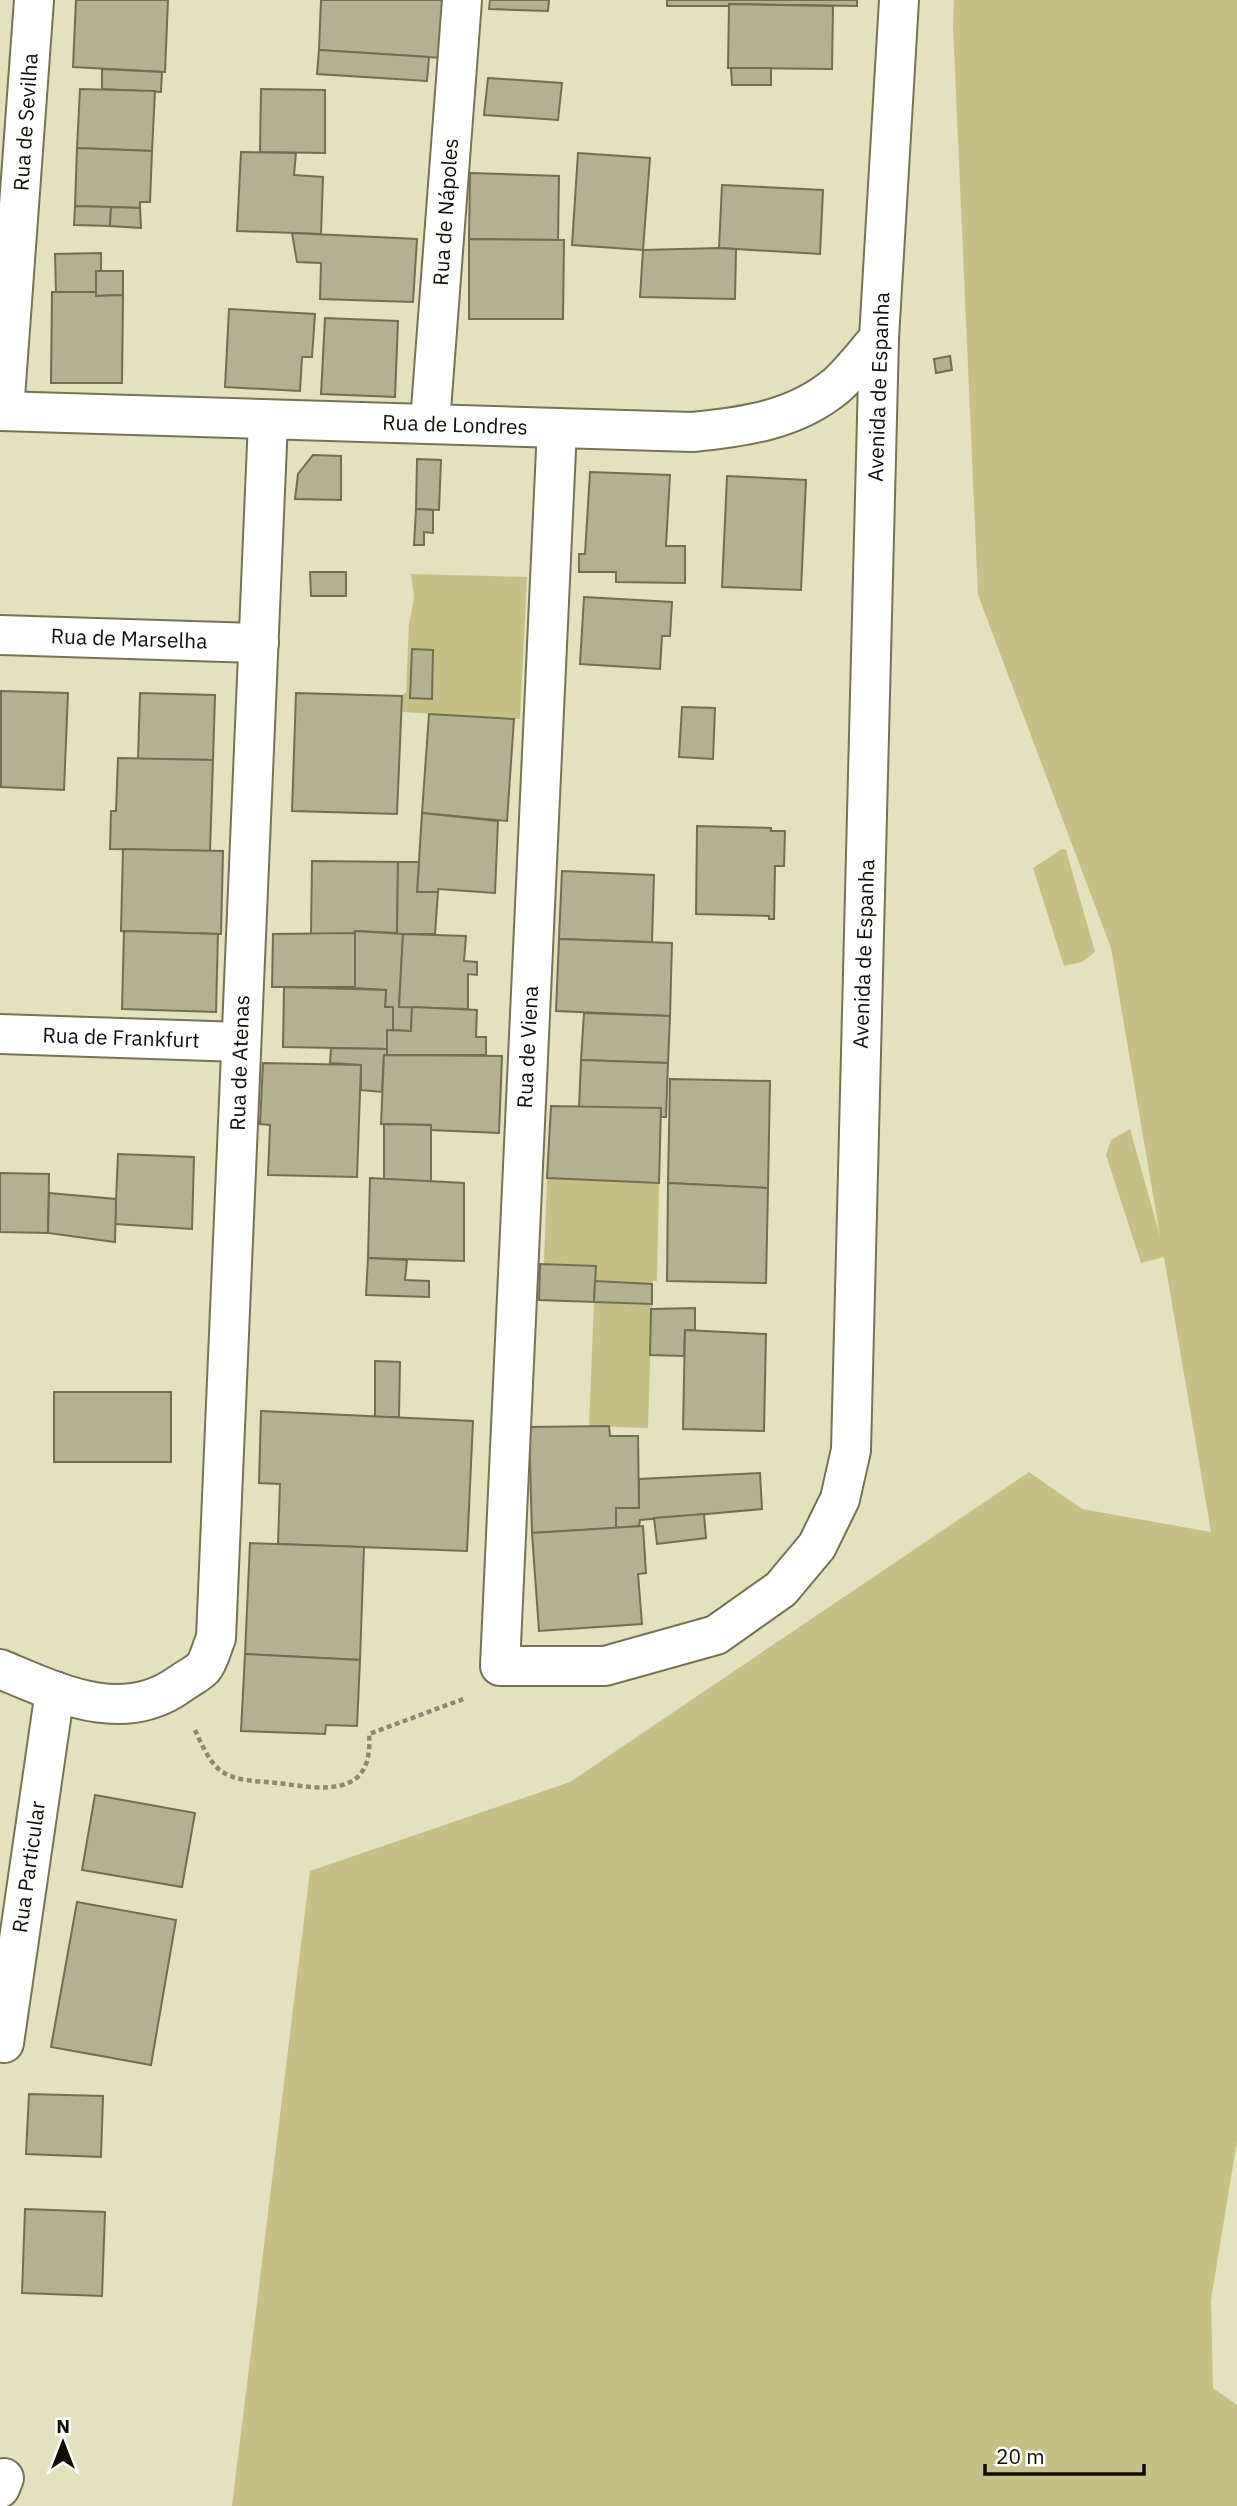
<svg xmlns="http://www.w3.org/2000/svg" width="1237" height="2506" viewBox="0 0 1237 2506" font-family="'IBM Plex Sans',sans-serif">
	<rect width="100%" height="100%" fill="#e4e1bf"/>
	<g fill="#c6c086">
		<path d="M954 0H1237V2141L1211 2300 1213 2388 1237 2405V2506H232L310 1871 570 1782 1029 1472 1082 1509 1211 1532 1164 1257 1141 1263 1106 1155 1111 1140 1130 1129 1160 1236 1111 948 978 595 953 25Z"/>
		<path d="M411 574 527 577 520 719 402 712V696L406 692 409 625 414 597Z"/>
		<path d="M1062 849 1066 850 1095 952 1082 962 1064 966 1033 868Z"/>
		<path d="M547 1178 659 1183 657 1281H653L652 1284 595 1281 596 1266 544 1264Z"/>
		<path d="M594 1302 652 1304 648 1428 589 1426Z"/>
	</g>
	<g fill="#b4b191" stroke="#726f51" stroke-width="2">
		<path d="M76 0H168L165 72 73 67Z"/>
		<path d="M321 0H445L442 58 319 50Z"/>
		<path d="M490 0H549L548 11 489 9Z"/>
		<path d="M667 0H857V6L729 4V6H667Z"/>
		<path d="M729 4 833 6 832 69 728 68Z"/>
		<path d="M319 50 429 57 427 81 317 74Z"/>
		<path d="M731 68H771V85H732Z"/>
		<path d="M102 69 162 72 161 92 102 89Z"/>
		<path d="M488 78 562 83 558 120 484 115Z"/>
		<path d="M80 89 155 91 152 151 77 148Z"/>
		<path d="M261 89 325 90V153L260 152Z"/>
		<path d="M77 148 152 151 150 202H140V208L75 206Z"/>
		<path d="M241 152 296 153 294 175 323 177 321 234 237 231Z"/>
		<path d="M578 153 650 158 643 250 572 245Z"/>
		<path d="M470 173 559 176 558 240 469 239Z"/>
		<path d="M722 185 823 190 820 254 719 248Z"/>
		<path d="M75 206 111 207 110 226 74 225Z"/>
		<path d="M111 207 140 208 141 228 110 226Z"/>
		<path d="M292 233 417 239 413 302 320 299 321 263 297 262Z"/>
		<path d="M469 239 564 240 563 319H469Z"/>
		<path d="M719 248 736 249 735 299 640 297 643 250Z"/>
		<path d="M101 253V271H96V292H56L55 254Z"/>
		<path d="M96 271H123V295L96 296Z"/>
		<path d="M52 292H96V296L123 295 122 383H51Z"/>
		<path d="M229 309 315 314 312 357H302L300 391 225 387Z"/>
		<path d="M325 318 398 321 395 397 321 394Z"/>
		<path d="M950 356 952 370 936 373 934 359Z"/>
		<path d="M313 455 341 456V500L295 499 298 474Z"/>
		<path d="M417 459 441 460 439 510 416 509Z"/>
		<path d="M590 472 670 475 666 546H685V583L616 582V572H579V554H585Z"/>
		<path d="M727 476 806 480 801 590 722 587Z"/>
		<path d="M416 509 433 510V533L424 532V545H414Z"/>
		<path d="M310 572H346V596H311Z"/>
		<path d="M584 597 672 602 670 636H662L660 669 580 664Z"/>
		<path d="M412 649 433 650 432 699 410 698Z"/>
		<path d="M1 691 68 693 64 790 1 787Z"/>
		<path d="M140 693 215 695 213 760 138 759Z"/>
		<path d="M296 693 402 696 397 814 292 811Z"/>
		<path d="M682 707 715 708 713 759 679 757Z"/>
		<path d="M429 714 514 719 507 821 422 813Z"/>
		<path d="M118 758 213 760 210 851 110 849 111 811H116Z"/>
		<path d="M422 813 498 821 495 893 438 889V892H417Z"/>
		<path d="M697 826 771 828V831H785L784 866H775L774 919H769V916L696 914Z"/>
		<path d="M123 849 223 851 221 934 121 931Z"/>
		<path d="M312 861 398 862 397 933 355 931 353 934H311Z"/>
		<path d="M398 862H419L417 892H438L435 934H397Z"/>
		<path d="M562 871 654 875 652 942 559 939Z"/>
		<path d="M124 931 218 934 216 1012 122 1009Z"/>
		<path d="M355 931 403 934 399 1007H412L411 1031 393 1030V1007H385L386 990 355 988Z"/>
		<path d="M355 933V987H272L273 934Z"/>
		<path d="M403 934 466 936 464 961 477 962V975L468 974V1009L399 1007Z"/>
		<path d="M559 939 672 943 670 1016 556 1011Z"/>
		<path d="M284 987 386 990 385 1007H393V1030H387V1049L283 1047Z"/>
		<path d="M412 1007 477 1010 476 1037H486V1055H387V1030L411 1031Z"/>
		<path d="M584 1013 670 1016 668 1063 581 1060Z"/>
		<path d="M331 1048 387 1049V1055H384L382 1092 361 1090V1065L330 1063Z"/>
		<path d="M384 1055 502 1056 499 1133 431 1130V1125L381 1124Z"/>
		<path d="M581 1060 668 1063 666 1117H661V1108H579Z"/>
		<path d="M263 1063 361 1065 357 1177 268 1175 270 1125 260 1124Z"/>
		<path d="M670 1079 770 1081 768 1188 668 1183Z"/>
		<path d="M551 1106 661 1108 659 1183 547 1178Z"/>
		<path d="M384 1124 431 1125V1182L384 1179Z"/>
		<path d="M118 1154 194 1157 192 1229 115 1224Z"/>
		<path d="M0 1173 49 1174 48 1233 0 1232Z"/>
		<path d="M370 1178 464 1183V1261L368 1258Z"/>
		<path d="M668 1183 768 1188 766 1283 667 1281Z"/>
		<path d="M49 1193 116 1199 115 1242 48 1233Z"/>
		<path d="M368 1258 407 1260 405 1280 429 1281V1297L366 1295Z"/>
		<path d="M540 1264 596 1266 594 1302 539 1300Z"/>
		<path d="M595 1281 652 1284V1304L594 1302Z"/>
		<path d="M695 1308V1330H685L684 1356 650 1355 651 1309Z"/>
		<path d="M685 1330 766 1334 764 1431 683 1429Z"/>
		<path d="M375 1361 400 1362 399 1417H375Z"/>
		<rect x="54" y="1392" width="117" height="70"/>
		<path d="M261 1411 473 1421 467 1551 278 1544 280 1484 259 1483Z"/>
		<path d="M609 1426 610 1436H638L639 1508H616V1528L532 1533 529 1427Z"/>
		<path d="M760 1473 762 1509 640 1520 639 1526 616 1528V1508H639V1479Z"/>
		<path d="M704 1514 706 1538 657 1544 654 1518Z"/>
		<path d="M643 1526 646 1573 638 1574 642 1624 539 1631 532 1533Z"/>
		<path d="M250 1543 364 1547 360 1660 245 1654Z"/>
		<path d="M245 1654 360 1660 357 1726 326 1725 325 1734 241 1731Z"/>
		<path d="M95 1795 195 1813 182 1887 82 1870Z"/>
		<path d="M77 1902 176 1920 151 2065 51 2047Z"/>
		<path d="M29 2094 103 2096 101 2157 26 2154Z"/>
		<path d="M25 2209 105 2212 102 2296 22 2293Z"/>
	</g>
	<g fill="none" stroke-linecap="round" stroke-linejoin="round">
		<defs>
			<g id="street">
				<path d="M0 411 693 432C744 427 795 420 836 386 852 372 865 354 879 338"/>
				<path d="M4 411 34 0"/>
				<path d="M430 423 462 0"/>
				<path d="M557 428 500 1666H605L716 1635 781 1589 817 1546 840 1499 851 1450 879 338 899 0"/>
				<path d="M0 635 259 643"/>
				<path d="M0 1034 241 1042"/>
				<path d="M0 1669C58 1693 122 1726 180 1684 187 1679 197 1674 203 1668 209 1661 212 1647 216 1638L268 421"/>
				<path d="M4 2043 55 1691"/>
				<path d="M0 2488 4 2478"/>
			</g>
		</defs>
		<use href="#street" stroke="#757354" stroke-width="42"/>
		<path stroke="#8b8971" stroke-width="4.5" stroke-dasharray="5 3.5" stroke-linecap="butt" d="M195 1730C201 1743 209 1762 221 1771 237 1782 259 1781 278 1783 323 1789 374 1799 369 1734L466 1698"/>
		<use href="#street" stroke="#fff" stroke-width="38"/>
	</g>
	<g text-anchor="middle" stroke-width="5" stroke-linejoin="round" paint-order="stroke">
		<g font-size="21" fill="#100e04" stroke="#fff">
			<text transform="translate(26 122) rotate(-86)" y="7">Rua de Sevilha</text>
			<text transform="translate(446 212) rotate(-86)" y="7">Rua de Nápoles</text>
			<text transform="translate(879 387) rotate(-88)" y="7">Avenida de Espanha</text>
			<text transform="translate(455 425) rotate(2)" y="7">Rua de Londres</text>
			<text transform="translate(129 639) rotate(2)" y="7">Rua de Marselha</text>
			<text transform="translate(864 954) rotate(-88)" y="7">Avenida de Espanha</text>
			<text transform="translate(121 1038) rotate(2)" y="7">Rua de Frankfurt</text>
			<text transform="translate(528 1047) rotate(-87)" y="7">Rua de Viena</text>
			<text transform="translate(240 1063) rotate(-88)" y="7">Rua de Atenas</text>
			<text transform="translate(29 1867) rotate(-82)" y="7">Rua Particular</text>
		</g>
	</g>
	<g transform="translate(63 2443)" stroke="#ffffff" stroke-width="5" paint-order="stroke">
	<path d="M0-5L12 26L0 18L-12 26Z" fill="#100e04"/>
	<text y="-10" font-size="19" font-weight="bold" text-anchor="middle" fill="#100e04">N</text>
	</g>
	<path d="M985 2464v10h159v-10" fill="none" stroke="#100e04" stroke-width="3.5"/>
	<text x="996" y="2464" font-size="21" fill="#100e04" stroke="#ffffff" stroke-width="5" paint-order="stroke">20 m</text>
</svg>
